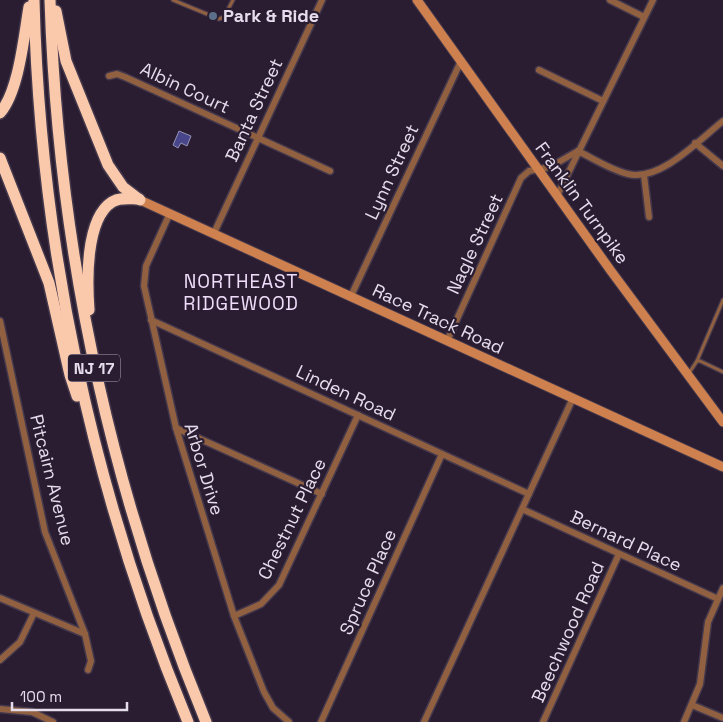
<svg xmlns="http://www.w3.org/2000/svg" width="723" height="722" viewBox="0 0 723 722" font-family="'Space Grotesk',sans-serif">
	<rect width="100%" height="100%" fill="#2a1d32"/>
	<path fill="#49458b" stroke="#9394b2" d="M179 131 191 136 187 146 181 143 178 148 173 145Z"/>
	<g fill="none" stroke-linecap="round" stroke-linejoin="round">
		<defs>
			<g id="lane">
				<path d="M173 0 219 19 224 17 233 0"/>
				<path d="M697 361 723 300"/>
				<path d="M689 373 697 361H700L723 372"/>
			</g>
			<g id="street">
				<path d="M610 0 644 17"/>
				<path d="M539 70 603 101"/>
				<path d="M109 76 117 74 125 77 330 171"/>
				<path d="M695 143 723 166"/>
				<path d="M578 151C594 159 611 170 628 174 660 182 699 140 723 121"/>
				<path d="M644 175 649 217"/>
				<path d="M557 196 653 0"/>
				<path d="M170 213 146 266 144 286 176 428 234 616 264 692 273 708 289 722"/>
				<path d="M214 233 322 0"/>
				<path d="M351 296 461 61"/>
				<path d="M151 320 529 494"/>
				<path d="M0 321 45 532 85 634 91 661 88 670"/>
				<path d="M447 341 521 178 529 171 550 167 578 151"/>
				<path d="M176 428 322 494"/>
				<path d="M522 509 718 599"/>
				<path d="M0 598 85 634"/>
				<path d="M234 616 261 604 279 585 358 415"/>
				<path d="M0 660 20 642 34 613"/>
				<path d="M692 705 723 718"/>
				<path d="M0 709 32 712 53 722"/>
				<path d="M321 722 442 454"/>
				<path d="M424 722 573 398"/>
				<path d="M543 722 619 554"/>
				<path d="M684 722 700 684 708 622 723 588"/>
			</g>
			<g id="secondary">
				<path d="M417 0 611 271 723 422"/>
				<path d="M140 200 723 467"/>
			</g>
			<g id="highway">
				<path d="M34 0C40 248 93 493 188 722"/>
				<path d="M50 0C58 249 111 492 206 722"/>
				<path d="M56 11 66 61 108 165 123 187 140 200"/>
				<path d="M0 113C19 91 24 36 29 7"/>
				<path d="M0 158 49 283 70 375 77 396"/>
				<path d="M89 310C87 283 85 219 112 202 120 197 130 199 139 199"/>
			</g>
		</defs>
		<use href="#lane" stroke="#44384c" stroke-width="5.5"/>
		<use href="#street" stroke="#44384c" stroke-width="9"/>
		<use href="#secondary" stroke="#44384c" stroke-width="11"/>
		<use href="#highway" stroke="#44384c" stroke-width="14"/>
		<use href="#lane" stroke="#906041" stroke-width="3"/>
		<use href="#street" stroke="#906041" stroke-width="6"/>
		<use href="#secondary" stroke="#ce814e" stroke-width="9"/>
		<use href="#highway" stroke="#fac9ab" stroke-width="11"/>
	</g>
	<circle fill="#5c6f8a" stroke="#2a1d32" stroke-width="2" cx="213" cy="16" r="5"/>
	<g text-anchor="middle" stroke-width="4.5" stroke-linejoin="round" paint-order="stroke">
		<rect fill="#2a1d32" stroke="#aea3b4" stroke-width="1" x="68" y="354.5" width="52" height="27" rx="4"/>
		<g font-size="16" font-weight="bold" fill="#e6ddec">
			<text x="94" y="374">NJ 17</text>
		</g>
		<g font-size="18" font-weight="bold" fill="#e6ddec" stroke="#2a1d32" text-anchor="start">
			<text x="223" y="22">Park &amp; Ride</text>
		</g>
		<g font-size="18" fill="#e6ddec" stroke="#2a1d32">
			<text transform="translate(185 88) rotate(25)" y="6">Albin Court</text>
			<text transform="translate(254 110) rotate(-65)" y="6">Banta Street</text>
			<text transform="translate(392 172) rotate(-65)" y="6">Lynn Street</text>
			<text transform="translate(582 203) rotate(54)" y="6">Franklin Turnpike</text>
			<text transform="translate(475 244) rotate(-65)" y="6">Nagle Street</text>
			<text transform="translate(438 319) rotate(25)" y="6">Race Track Road</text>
			<text transform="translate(346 393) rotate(25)" y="6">Linden Road</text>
			<text transform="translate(204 469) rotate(73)" y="6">Arbor Drive</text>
			<text transform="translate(52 480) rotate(76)" y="6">Pitcairn Avenue</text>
			<text transform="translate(292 519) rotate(-64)" y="6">Chestnut Place</text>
			<text transform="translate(626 541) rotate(25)" y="6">Bernard Place</text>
			<text transform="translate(368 582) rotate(-66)" y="6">Spruce Place</text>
			<text transform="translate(568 632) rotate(-66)" y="6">Beechwood Road</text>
		</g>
		<g font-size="19" letter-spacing="1" fill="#efddf9" stroke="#2a1d32">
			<text x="241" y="288">NORTHEAST<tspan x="241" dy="22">RIDGEWOOD</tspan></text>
		</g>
	</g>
	<path d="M12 702v8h115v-8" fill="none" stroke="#e6ddec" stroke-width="2.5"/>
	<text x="20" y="702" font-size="15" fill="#e6ddec" stroke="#2a1d32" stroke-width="4" paint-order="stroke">100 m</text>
</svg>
